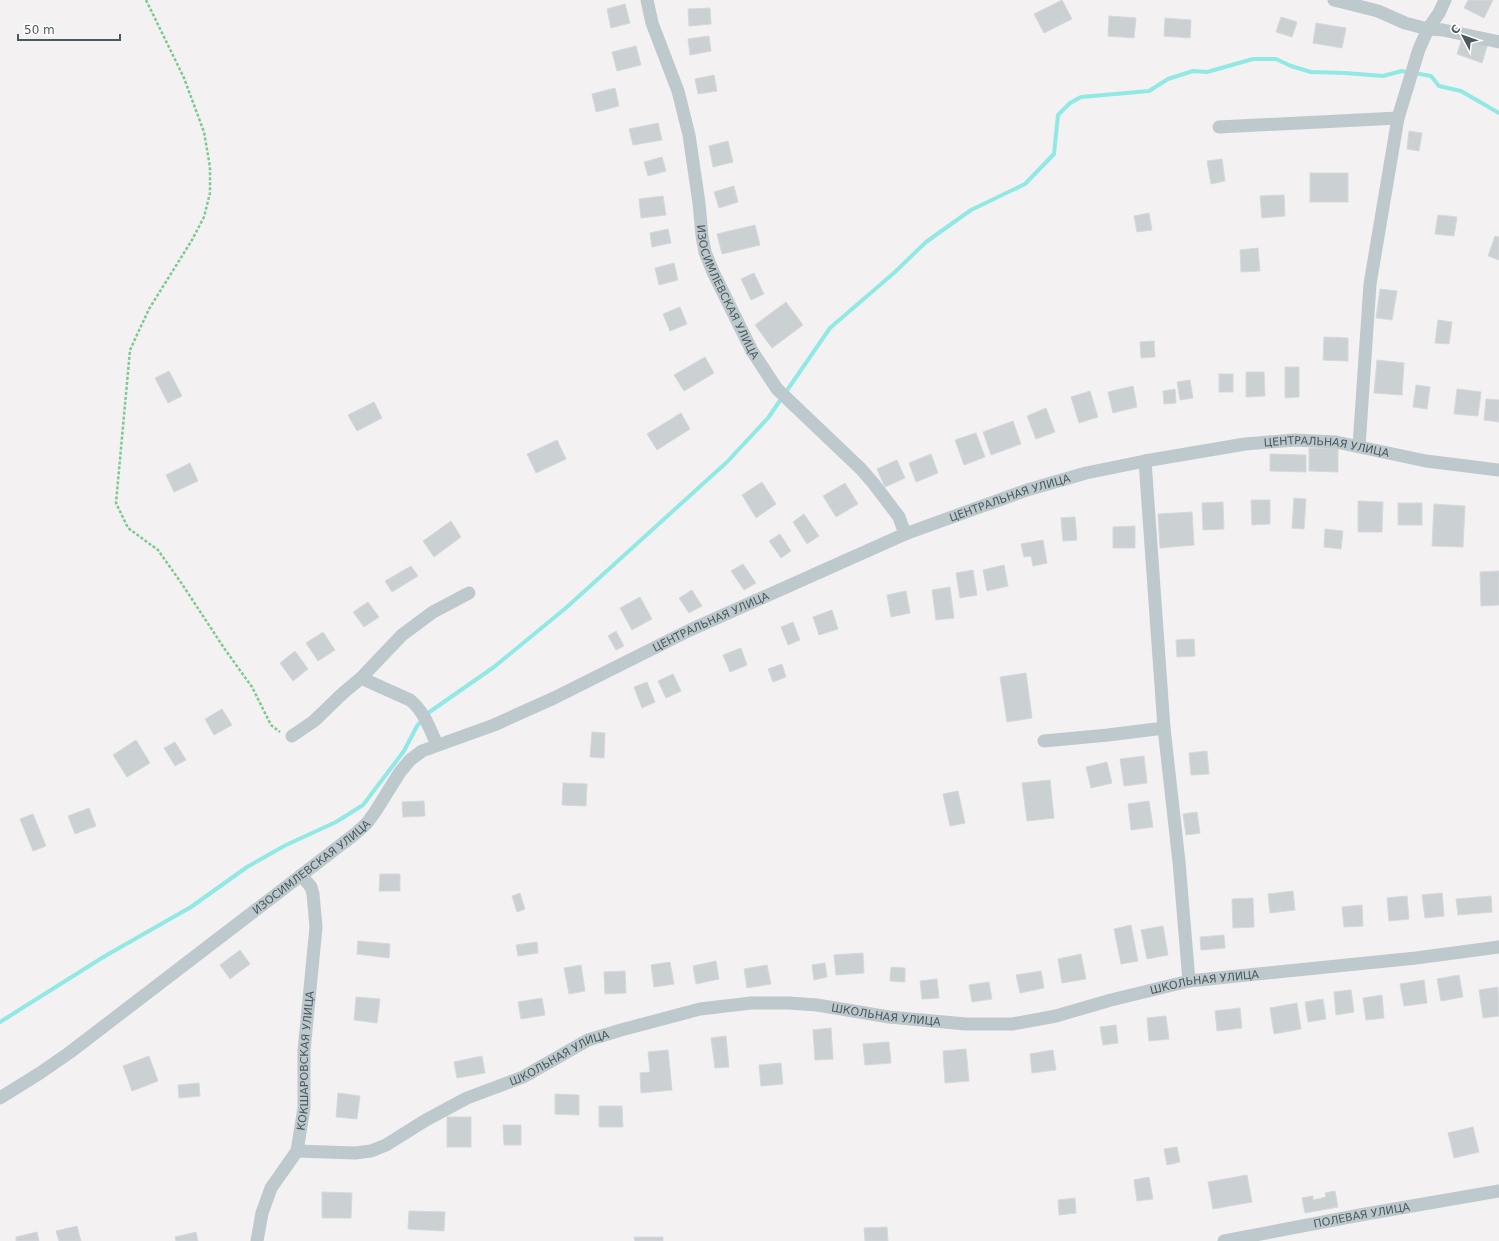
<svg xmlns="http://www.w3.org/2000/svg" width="1499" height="1241" viewBox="0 0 1499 1241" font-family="'DejaVu Sans',sans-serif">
	<rect width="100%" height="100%" fill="#f3f1f2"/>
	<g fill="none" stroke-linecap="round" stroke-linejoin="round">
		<path stroke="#91e9e5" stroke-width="4" d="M0 1022 105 956 191 907 247 867 286 845 336 822 363 805 404 751 417 726 428 713 494 667 567 607 727 462 768 418 830 328 895 272 926 242 971 210 1025 184 1054 154 1058 115 1070 103 1081 97 1149 91 1168 79 1193 71 1207 72 1253 59H1276L1291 66 1311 72 1345 73 1383 76 1402 71 1431 76 1439 86 1461 91 1499 113"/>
	</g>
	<g fill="#cbd0d3" stroke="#d5d9dc">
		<path d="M1062 0 1072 19 1044 33 1034 14Z"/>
		<path d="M1468 0H1493L1484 18 1464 8Z"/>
		<path d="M625 4 630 23 611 28 607 9Z"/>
		<path d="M710 8 711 24 689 26 688 9Z"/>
		<path d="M1109 16 1136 18 1134 38 1108 36Z"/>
		<path d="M1281 17 1297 22 1292 37 1276 32Z"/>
		<path d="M1165 18 1191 20 1190 38 1164 36Z"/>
		<path d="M1316 23 1346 28 1342 48 1313 43Z"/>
		<path d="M1463 35 1488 43 1482 63 1457 54Z"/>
		<path d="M709 36 711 51 690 55 688 39Z"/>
		<path d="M636 46 641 65 617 71 612 52Z"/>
		<path d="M714 75 717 91 698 94 695 79Z"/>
		<path d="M615 88 619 106 596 112 592 94Z"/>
		<path d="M658 123 662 140 633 145 629 129Z"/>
		<path d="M1409 131 1422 133 1419 151 1407 149Z"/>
		<path d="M728 141 733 162 713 167 709 146Z"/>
		<path d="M662 157 666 171 648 176 644 162Z"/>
		<path d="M1222 159 1225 181 1211 184 1207 161Z"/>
		<rect x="1310" y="173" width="38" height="29"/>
		<path d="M734 186 738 202 719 208 714 192Z"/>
		<path d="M1284 195 1285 216 1262 218 1260 196Z"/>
		<path d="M663 196 666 215 641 218 639 199Z"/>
		<path d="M1149 213 1152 230 1137 232 1134 216Z"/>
		<path d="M1438 215 1457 217 1454 236 1435 234Z"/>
		<path d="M755 225 760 245 722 254 717 234Z"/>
		<path d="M668 229 671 243 652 247 650 233Z"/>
		<path d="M1495 236 1499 237V260L1488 256Z"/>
		<path d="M1258 248 1260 271 1241 272 1240 250Z"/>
		<path d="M674 263 678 280 659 285 655 268Z"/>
		<path d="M754 273 764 294 751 300 741 279Z"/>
		<path d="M1380 289 1397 291 1392 320 1376 318Z"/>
		<path d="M786 302 803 325 772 348 755 325Z"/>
		<path d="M680 307 687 324 670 331 663 314Z"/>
		<path d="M1438 320 1452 322 1449 344 1435 343Z"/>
		<path d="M1324 337 1348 338V361L1323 360Z"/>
		<path d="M1154 341 1155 357 1141 358 1140 342Z"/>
		<path d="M705 357 714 373 684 391 674 375Z"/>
		<path d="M1377 360 1404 363 1402 395 1374 393Z"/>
		<path d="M1285 367H1299V397L1285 398Z"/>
		<path d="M169 371 182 396 168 403 155 378Z"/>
		<path d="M1246 372H1264L1265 396 1246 397Z"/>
		<rect x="1219" y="374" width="14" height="18"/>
		<path d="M1190 380 1193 398 1180 400 1177 382Z"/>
		<path d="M1416 385 1430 387 1427 409 1413 407Z"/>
		<path d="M1133 386 1137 407 1113 413 1108 392Z"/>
		<path d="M1175 389 1176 403 1164 404 1163 391Z"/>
		<path d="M1457 389 1481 392 1478 416 1454 414Z"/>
		<path d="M1090 391 1098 417 1079 423 1071 397Z"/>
		<path d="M1486 399 1499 400V422L1484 420Z"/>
		<path d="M374 402 382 418 357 431 348 415Z"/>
		<path d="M1046 408 1055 432 1036 439 1027 416Z"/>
		<path d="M681 413 690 429 657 450 647 434Z"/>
		<path d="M1013 421 1021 444 991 455 983 432Z"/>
		<path d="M976 433 985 457 964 465 955 440Z"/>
		<path d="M557 440 566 459 536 473 527 454Z"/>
		<path d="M1309 448H1338V472L1309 471Z"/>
		<path d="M931 454 938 473 916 482 909 463Z"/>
		<path d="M1270 454 1306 455V472L1270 471Z"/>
		<path d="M897 460 905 478 885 487 877 469Z"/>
		<path d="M190 463 198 481 174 492 166 475Z"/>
		<path d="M762 482 776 504 756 518 742 495Z"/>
		<path d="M845 483 858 504 836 517 823 496Z"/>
		<path d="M1294 498 1306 499 1304 529 1292 528Z"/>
		<path d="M1251 500H1270V524L1252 525Z"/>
		<path d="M1358 501 1383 502 1382 532H1358Z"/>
		<path d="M1223 502 1224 529 1203 530 1202 503Z"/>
		<rect x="1398" y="503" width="24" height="22"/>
		<path d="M1434 504 1465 506 1463 547 1432 546Z"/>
		<path d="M1192 512 1194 545 1160 548 1158 514Z"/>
		<path d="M804 514 819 536 807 544 793 522Z"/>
		<path d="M1075 517 1077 540 1063 541 1061 518Z"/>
		<path d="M451 521 461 537 434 557 423 541Z"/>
		<path d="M1135 526V548H1113V527Z"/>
		<path d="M1325 529 1343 531 1341 549 1324 547Z"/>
		<path d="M780 534 791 551 781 558 769 541Z"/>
		<path d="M1043 540 1047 563 1033 566 1031 556 1024 557 1021 544Z"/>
		<path d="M743 564 756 583 744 590 731 571Z"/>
		<path d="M1004 565 1008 586 987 591 983 570Z"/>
		<path d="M411 566 418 576 392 592 385 581Z"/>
		<path d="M973 570 977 595 960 598 956 573Z"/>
		<path d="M1499 571V605L1481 606 1480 572Z"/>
		<path d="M950 587 954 618 936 620 932 590Z"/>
		<path d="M692 590 702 606 689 613 679 598Z"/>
		<path d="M906 591 910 613 891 617 887 595Z"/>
		<path d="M640 597 652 619 632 630 620 608Z"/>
		<path d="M368 602 379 617 364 627 353 612Z"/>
		<path d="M832 610 838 629 819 635 813 617Z"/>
		<path d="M793 622 800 640 788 645 781 627Z"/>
		<path d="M616 631 624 646 616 650 608 636Z"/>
		<path d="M323 632 335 650 318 661 306 643Z"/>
		<path d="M1194 639 1195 656 1177 657 1176 640Z"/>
		<path d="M741 648 747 665 730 672 723 655Z"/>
		<path d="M295 651 308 669 293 681 280 663Z"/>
		<path d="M782 664 786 677 773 682 768 669Z"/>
		<path d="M1026 673 1032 718 1007 722 1000 677Z"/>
		<path d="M673 674 681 691 666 698 658 681Z"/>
		<path d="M647 682 655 702 642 708 634 687Z"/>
		<path d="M222 709 232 725 214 735 205 719Z"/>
		<path d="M592 732 605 733 604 758 590 757Z"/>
		<path d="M136 740 150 763 127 777 113 755Z"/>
		<path d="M175 742 186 760 175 766 164 748Z"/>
		<path d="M1207 751 1209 774 1191 775 1189 753Z"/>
		<path d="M1144 756 1147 783 1124 786 1120 759Z"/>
		<path d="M1107 762 1112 783 1091 788 1086 767Z"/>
		<path d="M1050 780 1054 818 1027 821 1022 783Z"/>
		<path d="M563 783 587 784 586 806 562 805Z"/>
		<path d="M958 791 965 823 950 826 943 794Z"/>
		<path d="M424 801 425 816 403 817 402 802Z"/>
		<path d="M1149 801 1153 827 1131 830 1128 804Z"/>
		<path d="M89 808 96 826 75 834 68 816Z"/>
		<path d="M1197 812 1200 833 1186 835 1183 814Z"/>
		<path d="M33 814 46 846 33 851 20 819Z"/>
		<path d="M380 874H400V891H379Z"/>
		<path d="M1293 891 1295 910 1270 913 1268 894Z"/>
		<path d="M520 893 525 909 517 912 512 896Z"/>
		<path d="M1442 893 1444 916 1425 918 1422 895Z"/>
		<path d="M1407 896 1409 919 1389 921 1387 898Z"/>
		<path d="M1491 896 1492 912 1458 915 1456 899Z"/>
		<path d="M1253 898 1254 927 1233 928 1232 899Z"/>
		<path d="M1362 905 1363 926 1344 927 1342 907Z"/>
		<path d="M1131 925 1138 961 1121 964 1114 929Z"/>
		<path d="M1163 926 1168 955 1147 959 1141 930Z"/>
		<path d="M1224 935 1225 948 1201 950 1200 937Z"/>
		<path d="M358 941 390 944 389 958 357 954Z"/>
		<path d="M537 942 538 953 518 956 516 945Z"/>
		<path d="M240 950 250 964 230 979 220 965Z"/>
		<path d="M863 953 864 973 836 975 834 955Z"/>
		<path d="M1081 954 1086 979 1062 983 1058 959Z"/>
		<path d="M716 961 719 979 696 984 693 966Z"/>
		<path d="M670 962 674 984 654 987 651 965Z"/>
		<path d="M825 963 827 977 814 980 812 965Z"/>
		<path d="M581 965 585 991 569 994 564 968Z"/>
		<path d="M767 965 771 984 747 988 744 969Z"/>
		<path d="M891 967 905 968V982L890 981Z"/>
		<path d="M625 971 626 993 605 994 604 972Z"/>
		<path d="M1041 971 1044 988 1020 993 1016 975Z"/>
		<path d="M1459 975 1463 997 1441 1001 1437 979Z"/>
		<path d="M937 979 939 998 922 999 920 981Z"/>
		<path d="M1424 980 1427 1003 1404 1006 1400 984Z"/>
		<path d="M989 982 992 999 972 1002 969 985Z"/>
		<path d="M1498 987 1499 1016 1483 1018 1479 990Z"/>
		<path d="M1351 990 1354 1012 1336 1015 1334 992Z"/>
		<path d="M1382 995 1384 1018 1366 1020 1363 998Z"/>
		<path d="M356 997 380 999 377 1023 354 1020Z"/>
		<path d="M542 998 545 1015 521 1019 518 1002Z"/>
		<path d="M1323 999 1326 1019 1308 1022 1305 1002Z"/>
		<path d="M1297 1003 1301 1029 1274 1034 1270 1008Z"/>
		<path d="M1240 1008 1242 1028 1217 1031 1215 1011Z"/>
		<path d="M1166 1016 1169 1039 1149 1041 1147 1018Z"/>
		<path d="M1116 1025 1118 1043 1103 1045 1100 1027Z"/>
		<path d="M831 1028 833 1059 815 1060 813 1030Z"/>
		<path d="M726 1036 729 1067 715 1068 711 1038Z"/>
		<path d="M889 1042 891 1063 865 1065 863 1044Z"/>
		<path d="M966 1049 969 1081 945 1083 943 1051Z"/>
		<path d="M668 1050 672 1090 641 1093 640 1073 650 1072 648 1052Z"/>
		<path d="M1053 1050 1056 1070 1032 1073 1030 1054Z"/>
		<path d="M149 1056 158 1081 132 1091 123 1066Z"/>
		<path d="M482 1056 485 1073 457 1078 454 1062Z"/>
		<path d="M781 1063 783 1084 761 1086 759 1065Z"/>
		<path d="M199 1083 200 1096 179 1098 178 1085Z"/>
		<path d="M338 1093 360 1096 357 1119 336 1117Z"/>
		<path d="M555 1094 579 1095V1115L555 1114Z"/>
		<path d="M599 1106H622L623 1127H599Z"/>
		<rect x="447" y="1117" width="24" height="30"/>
		<path d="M503 1125H521V1145H504Z"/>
		<path d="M1473 1127 1479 1152 1454 1158 1448 1133Z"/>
		<path d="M1177 1147 1180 1162 1167 1165 1164 1149Z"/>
		<path d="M1247 1175 1252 1202 1213 1209 1208 1182Z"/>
		<path d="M1149 1177 1153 1199 1137 1201 1134 1180Z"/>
		<path d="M1335 1191 1338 1207 1305 1213 1302 1198 1313 1196V1200L1326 1197 1325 1193Z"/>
		<path d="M322 1192 352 1193 351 1218H322Z"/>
		<path d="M1075 1198 1076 1213 1059 1215 1058 1200Z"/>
		<path d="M409 1211 445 1212 444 1231 408 1229Z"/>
		<path d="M77 1226 81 1241H59L56 1231Z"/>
		<path d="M887 1227 888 1241H865L864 1228Z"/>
		<path d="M37 1232 39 1241H16V1237Z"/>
		<path d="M196 1232 198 1241H176L175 1237Z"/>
		<path d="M634 1237H663V1241H635Z"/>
	</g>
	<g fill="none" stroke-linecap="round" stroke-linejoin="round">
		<path stroke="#7bcb90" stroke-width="2.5" stroke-dasharray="3 2" stroke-linecap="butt" d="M146 0 184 78 204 132 210 167V193L204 217 192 240 149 309 130 350 116 503 128 528 158 550 182 584 224 648 252 687 271 725 280 732"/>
		<g stroke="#bec9cd" stroke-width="13">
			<path id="s1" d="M647 0 652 23 678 91 689 135 699 203 702 236 705 252 713 272 752 351 777 389 861 469 874 484 899 517 905 534"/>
			<path d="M1334 0 1378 11 1405 23 1428 29 1443 30 1499 42"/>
			<path d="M1219 127 1398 118"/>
			<path d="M1359 446 1370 284 1398 118 1419 49 1428 29 1439 13 1445 0"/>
			<path d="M1145 461 1164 728 1179 862 1189 981"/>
			<path d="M361 678 410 700C424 711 430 729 437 745"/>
			<path d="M292 736 314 721 342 694 361 678 402 635 433 612 469 593"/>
			<path d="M1044 741 1108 735 1164 728"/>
			<path id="s2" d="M0 1098 40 1073 69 1053 355 834 367 823 375 812 400 772 410 760 422 751 494 725 554 698 690 630 905 534 1027 490 1086 473 1145 461 1245 444 1295 440 1336 442 1426 461 1499 470"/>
			<path id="s3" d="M297 1151 355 1153 371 1151 386 1145 426 1120 467 1098 523 1077 588 1040 621 1030 700 1009 751 1003H789L817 1005 889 1017 966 1024H1012L1056 1016 1111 1000 1189 981 1416 958 1499 947"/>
			<path id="s4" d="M257 1241 262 1213 271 1188 297 1151 304 1108V1051L316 927 313 894 311 887 301 875"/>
			<path id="s5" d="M1224 1241 1360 1215 1499 1191"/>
		</g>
	</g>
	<g text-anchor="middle" stroke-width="3" stroke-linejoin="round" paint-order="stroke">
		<g font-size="11" fill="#4a595e" stroke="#fff">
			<text dy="4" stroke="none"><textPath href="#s1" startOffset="305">ИЗОСИМЛЕВСКАЯ УЛИЦА</textPath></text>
			<text dy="4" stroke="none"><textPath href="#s2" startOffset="1515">ЦЕНТРАЛЬНАЯ УЛИЦА</textPath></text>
			<text dy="4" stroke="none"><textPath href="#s2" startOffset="1191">ЦЕНТРАЛЬНАЯ УЛИЦА</textPath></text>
			<text dy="4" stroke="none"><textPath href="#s2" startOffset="867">ЦЕНТРАЛЬНАЯ УЛИЦА</textPath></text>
			<text dy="4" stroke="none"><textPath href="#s2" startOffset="388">ИЗОСИМЛЕВСКАЯ УЛИЦА</textPath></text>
			<text dy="4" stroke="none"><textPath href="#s3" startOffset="946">ШКОЛЬНАЯ УЛИЦА</textPath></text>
			<text dy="4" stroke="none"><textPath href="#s3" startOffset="622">ШКОЛЬНАЯ УЛИЦА</textPath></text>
			<text dy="4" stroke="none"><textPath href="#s3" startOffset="285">ШКОЛЬНАЯ УЛИЦА</textPath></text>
			<text dy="4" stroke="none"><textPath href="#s4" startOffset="191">КОКШАРОВСКАЯ УЛИЦА</textPath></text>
			<text dy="4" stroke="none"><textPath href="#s5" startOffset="140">ПОЛЕВАЯ УЛИЦА</textPath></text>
		</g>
	</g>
	<g transform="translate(1463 36) rotate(311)" stroke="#ffffff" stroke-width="3" paint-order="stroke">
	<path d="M0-3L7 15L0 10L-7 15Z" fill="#4a595e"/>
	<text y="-6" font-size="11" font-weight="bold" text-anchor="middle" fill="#4a595e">С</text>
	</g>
	<path d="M18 34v6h102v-6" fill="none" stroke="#4a595e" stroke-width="2"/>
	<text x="24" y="34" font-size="12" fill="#4a595e" stroke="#ffffff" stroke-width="3" paint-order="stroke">50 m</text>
</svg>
